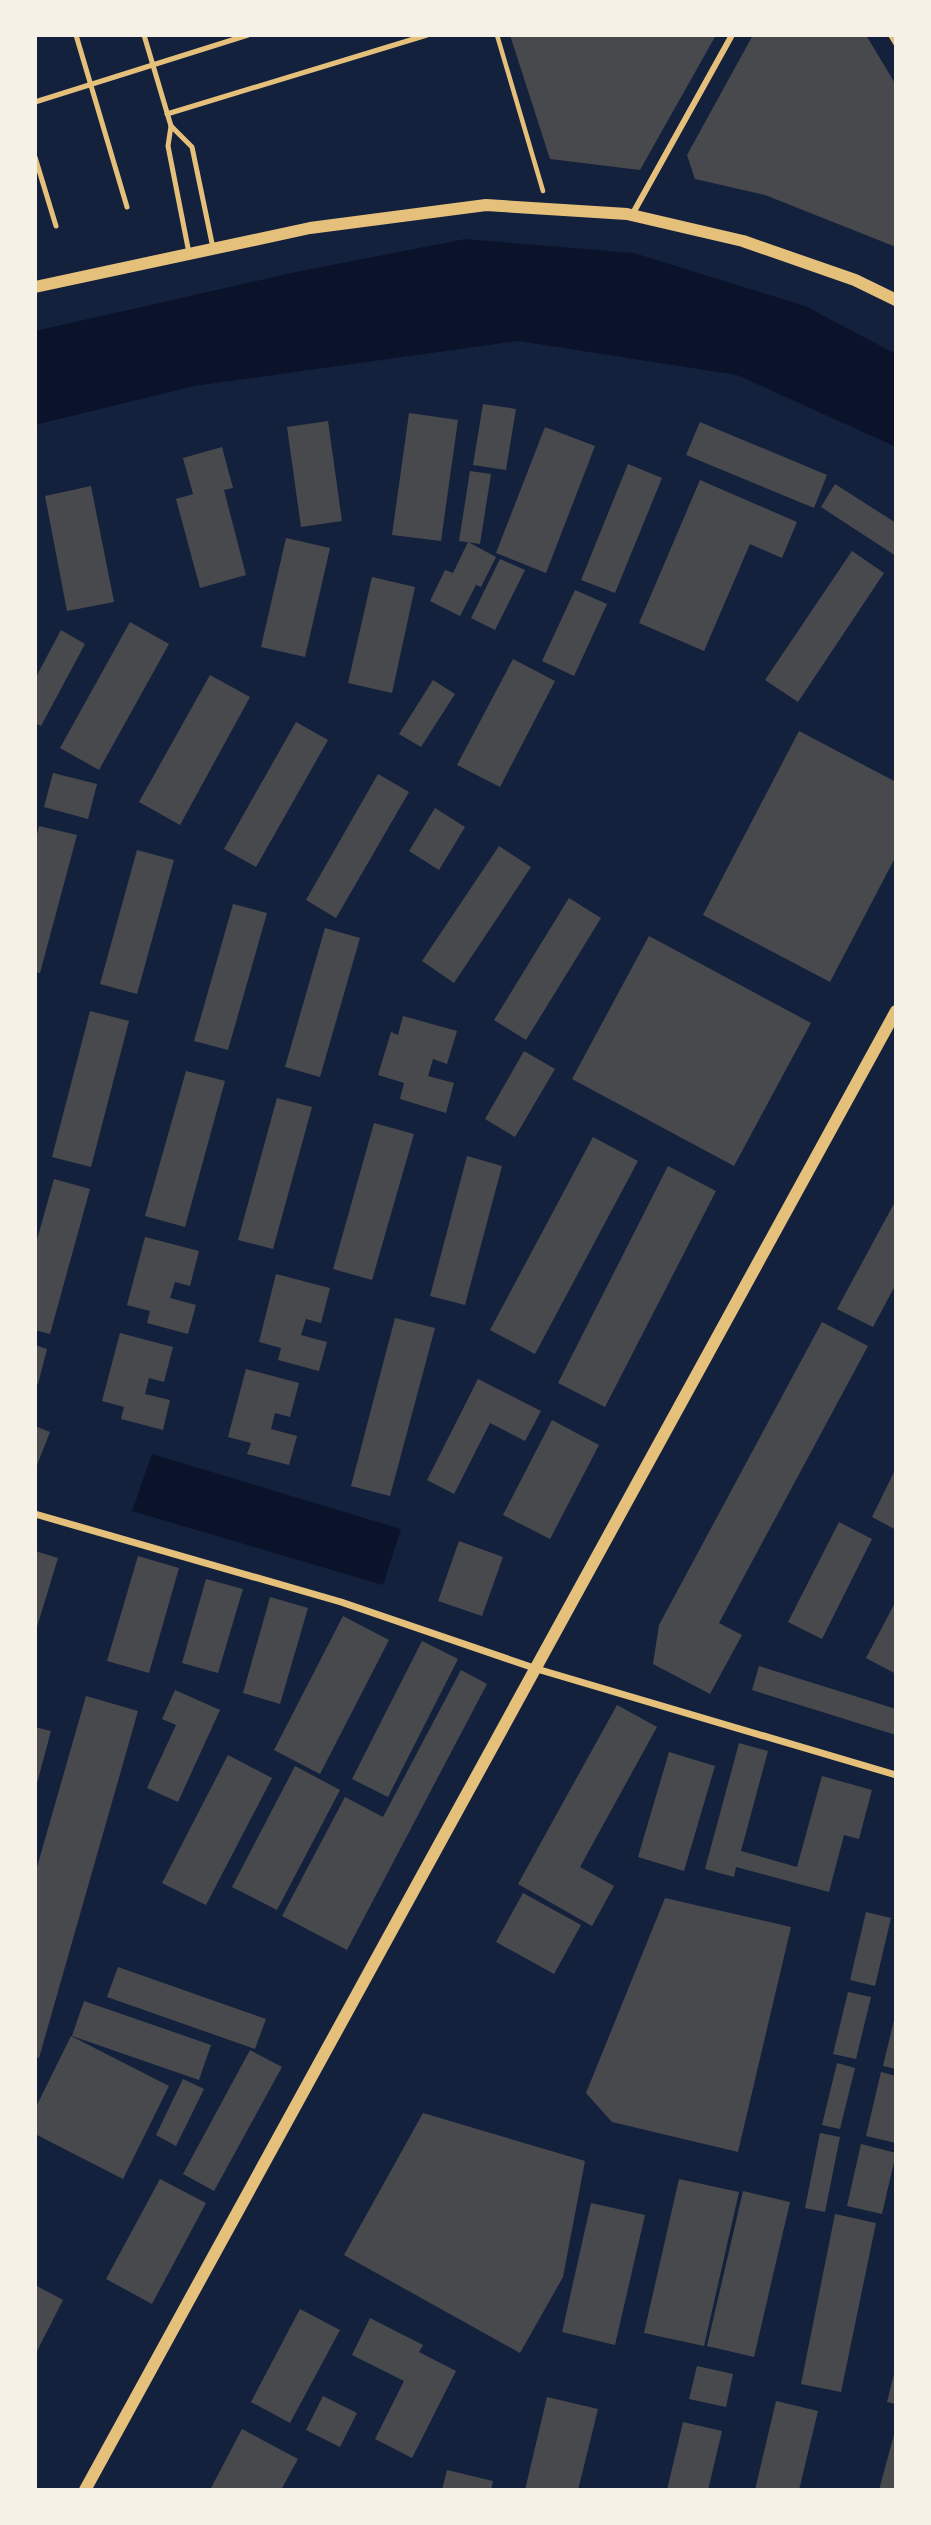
<svg xmlns="http://www.w3.org/2000/svg" width="931" height="2525" viewBox="0 0 931 2525" font-family="Signika,sans-serif">
	<rect width="100%" height="100%" fill="#14213d"/>
	<g fill="#0b132b">
		<path d="M465 239 634 253 805 306 896 354V447L737 375 518 341 194 386 35 425V331L291 273Z"/>
		<path d="M152 1454 401 1529 383 1585 132 1511Z"/>
	</g>
	<g fill="#48494c">
		<path d="M510 35H716L640 170 550 159Z"/>
		<path d="M753 35H866L896 85V247L765 195 695 179 687 155Z"/>
		<path d="M483 404 516 409 506 470 473 465Z"/>
		<path d="M409 413 458 420 441 541 392 535Z"/>
		<path d="M328 421 342 521 301 527 287 427Z"/>
		<path d="M700 422 827 475 814 508 686 455Z"/>
		<path d="M545 427 595 446 546 573 496 553Z"/>
		<path d="M222 447 233 488 224 490 246 575 200 588 176 499 193 494 183 458Z"/>
		<path d="M628 464 662 478 615 593 581 580Z"/>
		<path d="M470 471 491 474 480 544 459 541Z"/>
		<path d="M700 480 797 522 782 558 750 544 704 651 639 623Z"/>
		<path d="M835 484 896 523V556L821 507Z"/>
		<path d="M91 486 114 602 67 611 45 496Z"/>
		<path d="M286 538 330 548 305 657 261 647Z"/>
		<path d="M468 542 496 557 481 587 476 585 460 616 430 601 445 570 453 573Z"/>
		<path d="M852 551 884 573 798 702 765 680Z"/>
		<path d="M500 559 525 570 495 630 471 618Z"/>
		<path d="M372 577 415 587 392 693 348 683Z"/>
		<path d="M575 590 607 604 574 676 542 661Z"/>
		<path d="M130 622 169 644 99 770 60 748Z"/>
		<path d="M61 630 85 644 41 726 35 723V679Z"/>
		<path d="M513 659 555 681 500 787 457 765Z"/>
		<path d="M210 675 250 697 180 825 139 802Z"/>
		<path d="M433 680 455 694 421 747 399 734Z"/>
		<path d="M296 722 328 740 256 867 224 849Z"/>
		<path d="M799 731 896 782V856L830 982 703 915Z"/>
		<path d="M53 773 97 784 88 819 44 807Z"/>
		<path d="M378 774 409 792 336 918 306 900Z"/>
		<path d="M435 808 465 827 439 870 409 851Z"/>
		<path d="M39 826 77 835 40 973 35 972V843Z"/>
		<path d="M499 846 531 867 454 983 422 961Z"/>
		<path d="M137 850 174 860 137 994 100 984Z"/>
		<path d="M569 898 601 918 526 1040 494 1020Z"/>
		<path d="M233 904 267 913 228 1050 194 1041Z"/>
		<path d="M325 928 360 938 320 1077 285 1067Z"/>
		<path d="M649 936 811 1023 734 1166 572 1079Z"/>
		<path d="M90 1011 129 1021 91 1167 52 1157Z"/>
		<path d="M403 1016 457 1031 447 1064 433 1059 428 1076 454 1083 446 1113 400 1099 404 1083 378 1075 391 1032 398 1035Z"/>
		<path d="M524 1051 555 1069 515 1137 485 1119Z"/>
		<path d="M186 1071 225 1081 185 1227 145 1216Z"/>
		<path d="M277 1098 312 1107 273 1249 238 1240Z"/>
		<path d="M374 1123 414 1134 372 1280 333 1269Z"/>
		<path d="M593 1137 638 1161 535 1354 490 1330Z"/>
		<path d="M467 1156 502 1166 465 1305 430 1296Z"/>
		<path d="M668 1166 716 1191 605 1407 558 1383Z"/>
		<path d="M54 1179 90 1189 50 1334 35 1330V1247Z"/>
		<path d="M896 1200V1284L873 1327 837 1309Z"/>
		<path d="M145 1237 199 1251 190 1286 175 1282 170 1298 196 1305 188 1334 147 1323 150 1311 127 1305Z"/>
		<path d="M276 1274 330 1288 321 1323 306 1319 301 1335 327 1342 319 1371 278 1360 281 1348 259 1342Z"/>
		<path d="M395 1318 435 1328 390 1496 351 1486Z"/>
		<path d="M822 1322 868 1346 719 1623 742 1635 710 1694 653 1664 659 1625Z"/>
		<path d="M120 1333 173 1347 164 1382 149 1378 145 1394 170 1400 163 1430 121 1419 124 1407 102 1401Z"/>
		<path d="M35 1345 47 1349 38 1384 35 1383Z"/>
		<path d="M246 1369 299 1383 290 1417 275 1413 271 1429 297 1436 289 1465 247 1454 251 1443 228 1437Z"/>
		<path d="M478 1379 541 1411 525 1441 490 1423 454 1494 427 1480Z"/>
		<path d="M552 1420 599 1445 550 1539 503 1515Z"/>
		<path d="M35 1426 50 1432 35 1470Z"/>
		<path d="M896 1468V1530L872 1517Z"/>
		<path d="M839 1522 872 1539 822 1639 788 1622Z"/>
		<path d="M459 1541 503 1557 482 1616 438 1601Z"/>
		<path d="M35 1551 58 1558 36 1630H35Z"/>
		<path d="M138 1556 179 1568 149 1673 107 1661Z"/>
		<path d="M206 1579 243 1589 218 1673 182 1663Z"/>
		<path d="M270 1597 308 1608 280 1704 243 1693Z"/>
		<path d="M896 1601V1674L866 1658Z"/>
		<path d="M343 1616 389 1640 320 1774 274 1750Z"/>
		<path d="M422 1641 458 1659 388 1797 352 1779Z"/>
		<path d="M759 1666 896 1709V1735L752 1690Z"/>
		<path d="M461 1670 487 1684 347 1950 282 1916 345 1797 383 1817Z"/>
		<path d="M175 1690 220 1710 178 1802 147 1788 176 1725 162 1719Z"/>
		<path d="M86 1696 138 1711 39 2058 35 2057V1874Z"/>
		<path d="M617 1705 657 1727 580 1867 614 1886 592 1926 518 1884Z"/>
		<path d="M35 1727 51 1731 36 1787H35Z"/>
		<path d="M739 1743 768 1751 741 1851 797 1867 822 1776 872 1790 859 1839 844 1835 829 1892 736 1867 734 1877 705 1869Z"/>
		<path d="M669 1752 715 1766 684 1871 638 1857Z"/>
		<path d="M228 1755 272 1778 206 1905 162 1883Z"/>
		<path d="M295 1766 340 1790 277 1910 232 1887Z"/>
		<path d="M523 1893 581 1925 554 1974 496 1942Z"/>
		<path d="M665 1898 791 1927 738 2152 612 2122 586 2093Z"/>
		<path d="M866 1912 891 1918 875 1986 850 1980Z"/>
		<path d="M118 1967 266 2019 255 2049 107 1997Z"/>
		<path d="M848 1992 871 1997 856 2059 833 2054Z"/>
		<path d="M84 2001 211 2045 199 2080 72 2036Z"/>
		<path d="M895 2016 896 2017V2069L883 2066Z"/>
		<path d="M71 2036 169 2086 123 2179 35 2134V2109Z"/>
		<path d="M250 2050 282 2067 214 2191 183 2174Z"/>
		<path d="M837 2063 855 2068 840 2129 822 2125Z"/>
		<path d="M881 2072 896 2076V2143L866 2136Z"/>
		<path d="M183 2079 204 2089 176 2146 156 2135Z"/>
		<path d="M423 2113 585 2161 563 2277 520 2353 344 2255Z"/>
		<path d="M820 2133 840 2137 825 2212 805 2208Z"/>
		<path d="M861 2144 896 2153 882 2214 847 2206Z"/>
		<path d="M160 2179 206 2203 152 2304 106 2279Z"/>
		<path d="M679 2179 739 2192 704 2346 644 2333Z"/>
		<path d="M743 2191 790 2202 754 2357 707 2346Z"/>
		<path d="M591 2203 645 2215 615 2345 562 2332Z"/>
		<path d="M835 2214 876 2223 841 2392 801 2384Z"/>
		<path d="M35 2285 63 2300 35 2355Z"/>
		<path d="M300 2309 340 2330 290 2423 251 2402Z"/>
		<path d="M370 2318 423 2345 419 2352 456 2371 412 2458 375 2439 404 2381 352 2355Z"/>
		<path d="M697 2366 733 2374 726 2407 689 2399Z"/>
		<path d="M895 2370H896V2404L887 2402Z"/>
		<path d="M323 2396 357 2413 340 2447 306 2430Z"/>
		<path d="M547 2397 598 2409 578 2490H525Z"/>
		<path d="M776 2401 818 2411 799 2490H755Z"/>
		<path d="M683 2422 722 2431 708 2490H667Z"/>
		<path d="M242 2429 298 2459 281 2490H210Z"/>
		<path d="M895 2431 896 2490H879Z"/>
		<path d="M447 2470 493 2481 491 2490H442Z"/>
	</g>
	<g fill="none" stroke-linecap="round" stroke-linejoin="round">
		<path stroke="#e5c07b" stroke-width="4.5" d="M497 35 543 191"/>
		<g stroke="#e5c07b" stroke-width="5">
			<path d="M76 35 127 207"/>
			<path d="M144 35 171 126 168 146 189 253"/>
			<path d="M35 102 248 35"/>
			<path d="M167 114 427 35"/>
			<path d="M171 126 192 147 213 248"/>
			<path d="M35 157 56 226"/>
		</g>
		<g stroke="#e5c07b" stroke-width="6">
			<path d="M891 35 896 43"/>
			<path d="M632 215 732 35"/>
		</g>
		<path stroke="#e5c07b" stroke-width="7" d="M35 1514 341 1602 537 1669 896 1775"/>
		<g stroke="#e5c07b" stroke-width="12">
			<path d="M35 287 310 228 486 205 627 214 743 241 855 280 896 300"/>
			<path d="M85 2490 896 1011"/>
		</g>
	</g>
	<rect width="931" height="2525" fill="none" stroke="#f6f1e7" stroke-width="74"/>
</svg>
